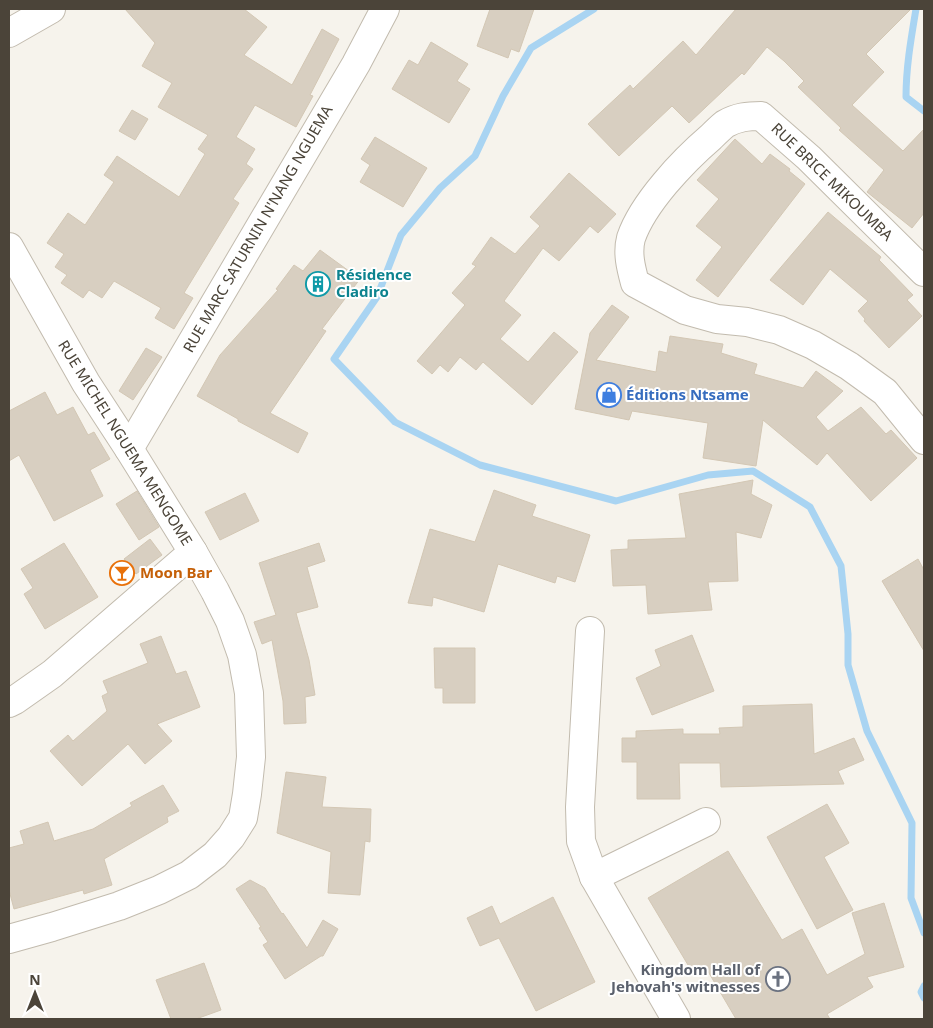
<svg xmlns="http://www.w3.org/2000/svg" width="933" height="1028" viewBox="0 0 933 1028" font-family="'Noto Sans',sans-serif">
	<rect width="100%" height="100%" fill="#f6f3ec"/>
	<g fill="none" stroke-linecap="round" stroke-linejoin="round">
		<g stroke="#a9d4f2" stroke-width="7">
			<path d="M594 9 531 48 503 96 475 156 440 188 401 235 377 297 334 359 395 422 480 465 616 501 708 475 753 471 810 507 841 566 848 634V665L867 731 912 823 911 898 924 933"/>
			<path d="M916 9C911 39 906 67 906 97L924 111"/>
			<path d="M924 986 921 992 924 998"/>
		</g>
	</g>
	<g fill="#d8cfc1" stroke="#d3c7b4">
		<path d="M125 9H244L267 27 244 55 292 85 322 29 339 39 310 95 313 96 296 127 255 105 236 137 255 149 246 164 253 169 233 199 239 203 184 293 193 298 174 329 155 318 161 308 114 281 102 298 89 290 83 298 61 283 67 275 55 267 64 254 47 243 68 213 85 225 114 182 104 175 117 156 179 197 205 154 198 149 208 135 158 107 172 83 142 66 155 43Z"/>
		<path d="M490 9H534L519 52 511 49 508 58 477 46Z"/>
		<path d="M736 9H911L866 54 884 72 852 105 903 151 924 129V213L912 228 867 192 884 170 839 130 841 128 798 87 804 81 784 61 767 47 744 75 742 73 689 123 672 106 619 156 588 124 630 85 633 89 683 41 696 55Z"/>
		<path d="M431 42 468 64 457 81 470 89 449 123 392 89 409 60 418 65Z"/>
		<path d="M132 110 148 119 135 140 119 131Z"/>
		<path d="M375 137 427 168 403 207 360 182 370 165 361 159Z"/>
		<path d="M735 139 762 164 770 154 790 169 789 171 805 184 718 297 696 280 722 247 696 226 719 199 697 180Z"/>
		<path d="M569 173 616 214 598 233 590 226 559 261 543 248 504 301 521 315 500 339 528 362 554 332 578 352 532 405 483 362 476 370 460 357 448 372 440 365 432 374 417 361 465 305 452 293 476 266 472 264 491 237 515 254 540 226 530 217Z"/>
		<path d="M828 212 881 257 879 260 913 295 907 300 922 316 889 348 864 321 865 319 858 311 868 301 830 269 803 305 770 280Z"/>
		<path d="M320 250 360 279 322 329 326 331 270 413 308 433 298 453 238 421V419L197 396 220 355 278 290 276 289 294 265 303 271Z"/>
		<path d="M612 305 629 317 596 360 656 372 659 351 667 353 670 336 723 344 721 353 757 364 754 374 803 388 816 371 843 391 816 417 828 431 861 407 886 434 891 430 917 458 871 501 827 453 817 465 763 420 756 466 703 458 708 423 632 411 629 420 575 409 590 333Z"/>
		<path d="M146 348 162 357 133 400 119 391Z"/>
		<path d="M45 392 57 415 73 407 88 435 94 432 110 459 90 470 103 496 54 521 19 455 9 461V411Z"/>
		<path d="M753 480 751 494 772 505 761 538 736 532 738 581 708 582 712 610 648 614 646 585 613 586 611 550 628 549V540L686 538 679 494Z"/>
		<path d="M494 490 536 505 532 516 590 535 575 582 557 576 555 583 498 564 484 612 433 597 432 606 408 603 430 529 475 542Z"/>
		<path d="M137 491 159 527 139 540 116 504Z"/>
		<path d="M245 493 259 521 220 540 205 512Z"/>
		<path d="M150 539 162 555 136 574 124 559Z"/>
		<path d="M64 543 98 597 45 629 24 594 33 588 21 569Z"/>
		<path d="M319 543 325 561 307 567 318 607 296 613 309 660 315 695 305 697 306 723 284 724 283 701 272 640 262 644 254 622 276 615 259 563Z"/>
		<path d="M918 559 924 570V651L882 581Z"/>
		<path d="M692 635 714 691 652 715 636 678 661 666 655 650Z"/>
		<path d="M161 636 176 674 186 671 200 707 157 724 172 741 145 764 128 744 82 786 50 751 68 735 73 741 107 711 102 696 108 693 103 681 148 663 140 644Z"/>
		<path d="M434 648H475V703H443V688H435Z"/>
		<path d="M812 704 814 754 854 738 864 760 838 771 844 784 721 787 720 763H679L680 799H637V762H622V738H636V731L683 729V734H720L719 728 743 727V706Z"/>
		<path d="M286 772 326 777 322 807 371 809 370 842 365 841 360 895 328 893 331 852 277 833Z"/>
		<path d="M163 785 179 811 167 817 168 822 104 859 112 885 84 894 83 890 14 909 9 890V848L24 844 20 831 48 822 54 841 93 829 132 806 130 803Z"/>
		<path d="M827 804 849 843 824 857 853 910 817 929 767 837Z"/>
		<path d="M728 851 782 940 802 929 827 975 865 954 852 913 884 903 904 967 867 977 873 987 827 1014 830 1019H736L706 968 694 975 648 898Z"/>
		<path d="M250 880 265 888 282 914 283 913 307 948 323 920 338 929 323 956H321L285 979 263 945 268 942 259 928 261 927 236 889Z"/>
		<path d="M553 897 595 982 536 1011 499 938 480 946 467 918 492 906 500 924Z"/>
		<path d="M204 963 221 1010 196 1019H171L156 980Z"/>
	</g>
	<g fill="none" stroke-linecap="round" stroke-linejoin="round">
		<defs>
			<g id="street">
				<path d="M9 33 51 9"/>
				<path d="M9 247 86 383 129 449 193 552 215 591 230 621 242 655 249 693 251 757 247 794 243 818 231 837 215 855 189 875 159 890 119 906 52 927 9 939"/>
				<path d="M924 272 809 158 761 116C748 116 737 117 725 124 720 128 715 133 711 137 683 161 643 203 631 238 627 253 631 268 635 283L685 310 717 319 747 322 779 330 813 345 849 366 885 392 924 440"/>
				<path d="M129 449 356 64 385 9"/>
				<path d="M590 631 580 807 581 841 594 877 676 1019"/>
				<path d="M9 703 15 700 52 674 193 552"/>
				<path d="M594 877 706 822"/>
			</g>
		</defs>
		<use href="#street" stroke="#c2bbae" stroke-width="30"/>
		<use href="#street" stroke="#fff" stroke-width="28"/>
	</g>
	<defs>
		<symbol id="building-ring" viewBox="-11 -11 22 22"><circle r="9.5" fill="#fff" stroke="#0f9aa8" stroke-width="1.5"/><path d="M-4-6H4V6H1V3H-1V6H-4ZM-2.5-4.3h1.7v1.8h-1.7ZM.8-4.3h1.7v1.8H.8ZM-2.5-1h1.7V.8h-1.7ZM.8-1h1.7V.8H.8Z" fill="#0f9aa8"/></symbol>
		<symbol id="shop-ring" viewBox="-11 -11 22 22"><circle r="9.5" fill="#fff" stroke="#3f7fe0" stroke-width="1.5"/><path d="M-5-2.5h2.3a2.7 3.5 0 0 1 5.4 0H5L5.5 6h-11ZM-1.5-2.5h3a1.5 2.3 0 0 0-3 0Z" fill="#3f7fe0"/></symbol>
		<symbol id="bar-ring" viewBox="-11 -11 22 22"><circle r="9.5" fill="#fff" stroke="#e8710a" stroke-width="1.5"/><path d="M-6-5H6L.8 .8V4.5H3.5V6h-7V4.5H-.8V.8Z" fill="#e8710a"/></symbol>
		<symbol id="church-ring" viewBox="-11 -11 22 22"><circle r="9.5" fill="#fff" stroke="#6b7280" stroke-width="1.5"/><path d="M-1.2-6h2.4v3.5h3.3v2.4h-3.3V6h-2.4V-.1h-3.3v-2.4h3.3Z" fill="#6b7280"/></symbol>
	</defs>
	<g fill-rule="evenodd">
		<use href="#building-ring" x="304" y="270" width="28" height="28"/>
		<use href="#shop-ring" x="595" y="381" width="28" height="28"/>
		<use href="#bar-ring" x="108" y="559" width="28" height="28"/>
		<use href="#church-ring" x="764" y="965" width="28" height="28"/>
	</g>
	<g text-anchor="middle" stroke-width="4" stroke-linejoin="round" paint-order="stroke">
		<g font-size="15" fill="#4b4439" stroke="#fff">
			<text transform="translate(832 182) rotate(44)" y="5">RUE BRICE MIKOUMBA</text>
			<text transform="translate(258 229) rotate(-60)" y="5">RUE MARC SATURNIN N'NANG NGUEMA</text>
			<text transform="translate(125 443) rotate(58)" y="5">RUE MICHEL NGUEMA MENGOME</text>
		</g>
		<g font-size="15" font-weight="bold" fill="#0d838f" stroke="#fff" text-anchor="start">
			<text x="336" y="280">Résidence<tspan x="336" dy="17">Cladiro</tspan></text>
		</g>
		<g font-size="15" font-weight="bold" fill="#366cbe" stroke="#fff" text-anchor="start">
			<text x="626" y="400">Éditions Ntsame</text>
		</g>
		<g font-size="15" font-weight="bold" fill="#c56008" stroke="#fff" text-anchor="start">
			<text x="140" y="578">Moon Bar</text>
		</g>
		<g font-size="15" font-weight="bold" fill="#5b616d" stroke="#fff" text-anchor="end">
			<text x="760" y="975">Kingdom Hall of<tspan x="760" dy="17">Jehovah's witnesses</tspan></text>
		</g>
	</g>
	<rect width="933" height="1028" fill="none" stroke="#4b4439" stroke-width="20"/>
	<g transform="translate(35 993)" stroke="#ffffff" stroke-width="4" paint-order="stroke">
	<path d="M0-4L9 19L0 12L-9 19Z" fill="#4b4439"/>
	<text y="-8" font-size="14" font-weight="bold" text-anchor="middle" fill="#4b4439">N</text>
	</g>
</svg>
